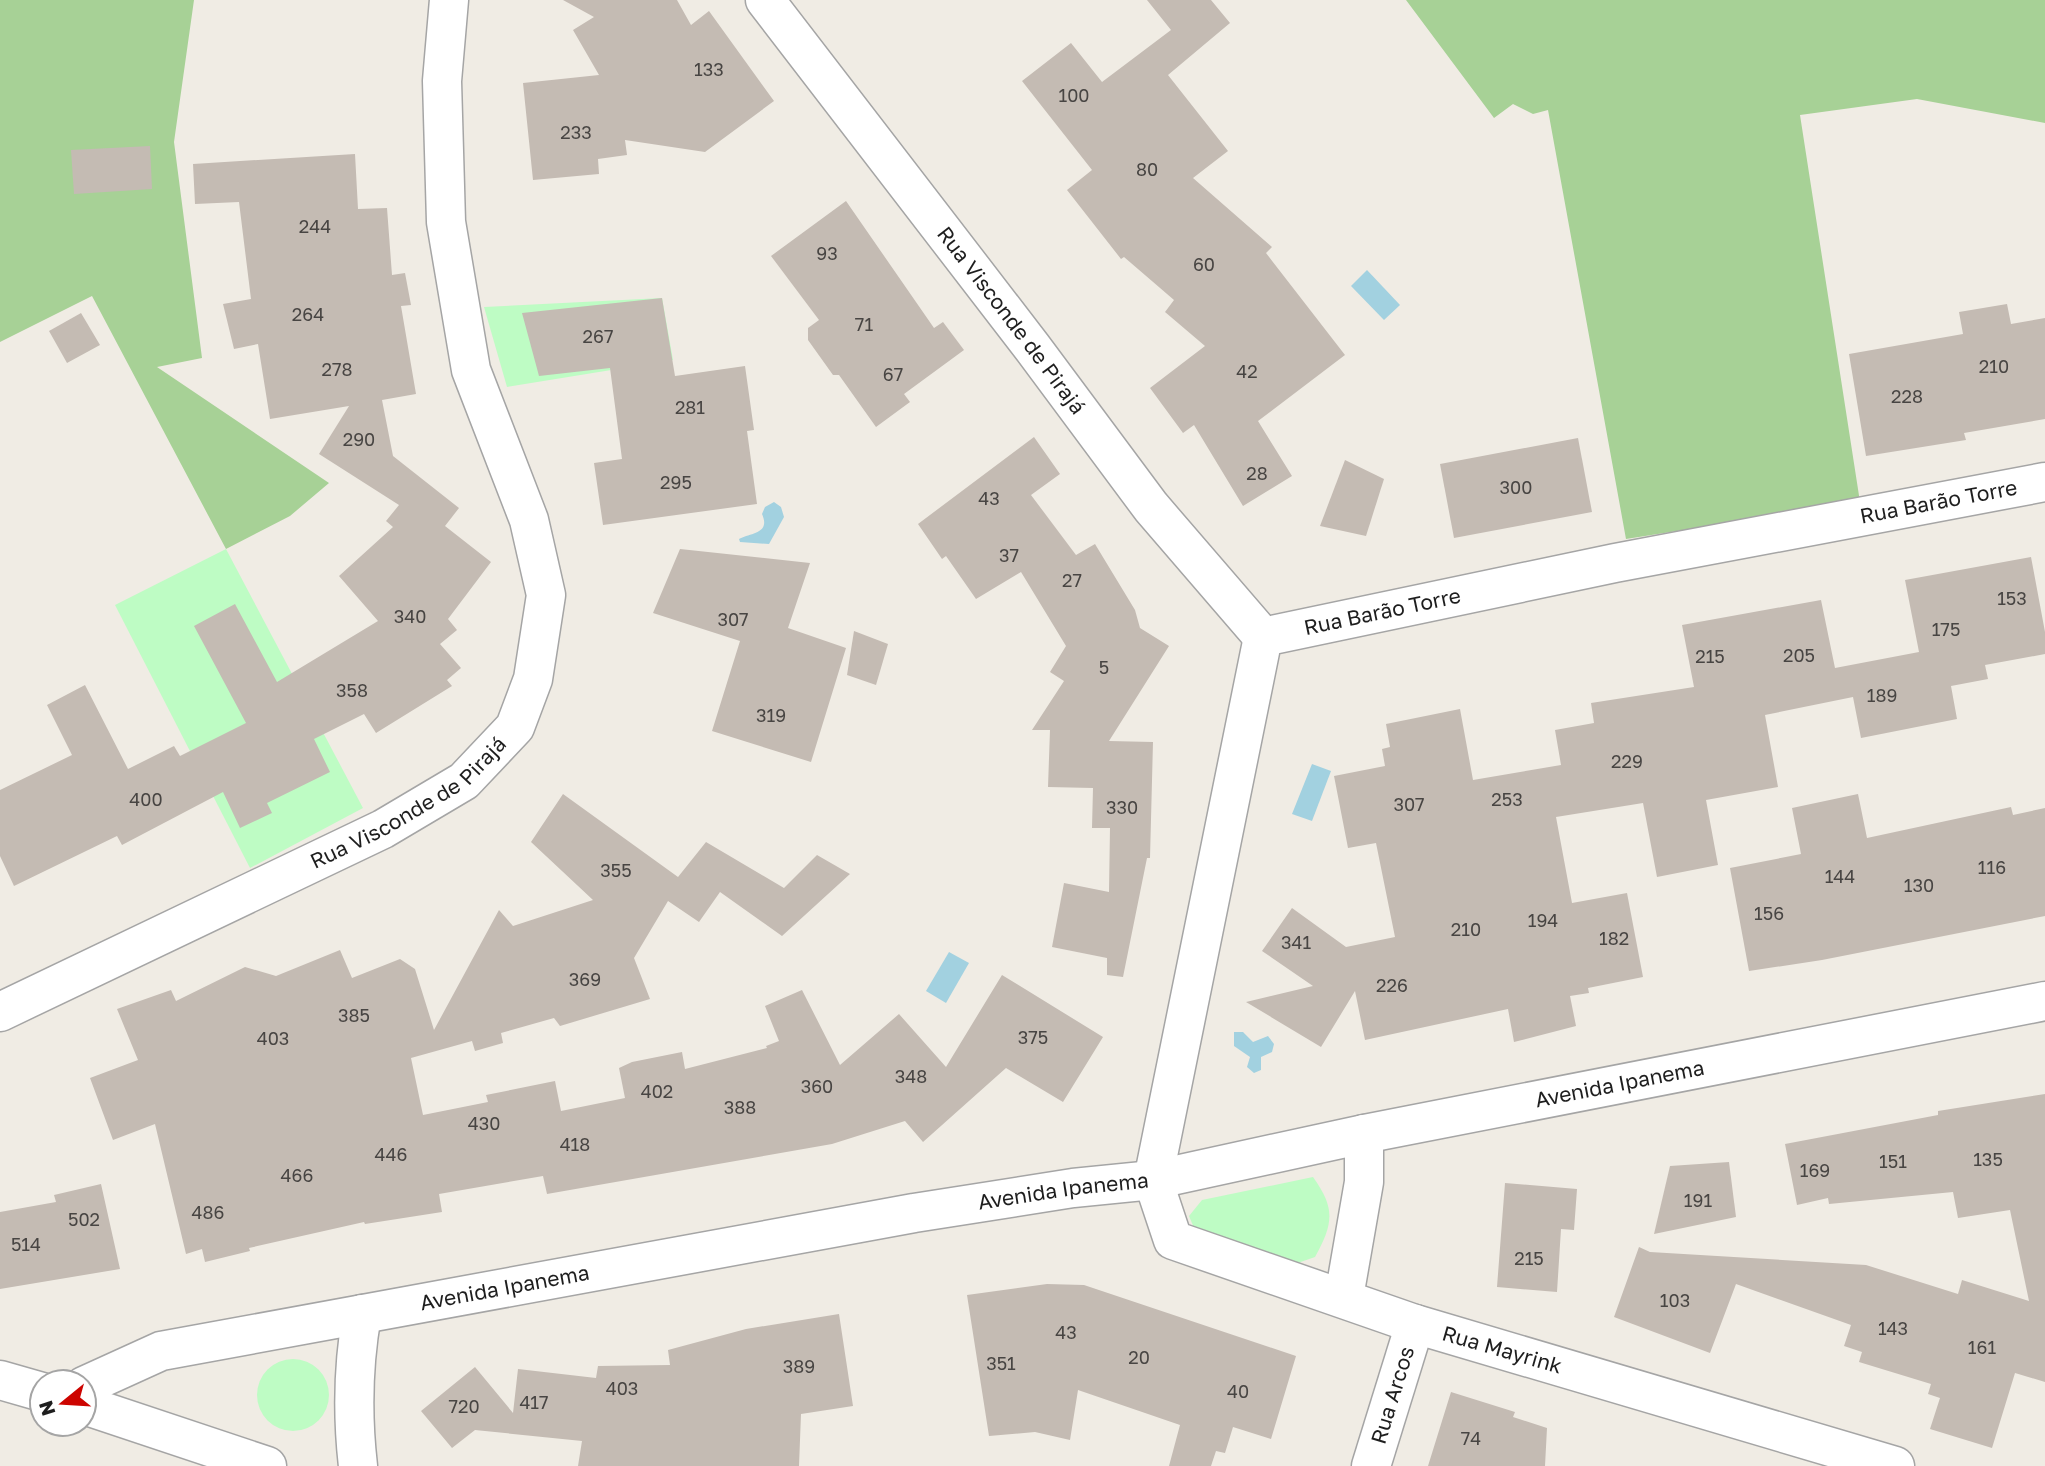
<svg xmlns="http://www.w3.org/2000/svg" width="2045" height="1466" viewBox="0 0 2045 1466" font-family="'Golos Text',sans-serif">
	<rect width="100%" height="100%" fill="#f0ece4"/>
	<g fill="#a7d196">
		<path d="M0 0H194L174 142 202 358 157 367 329 483 290 516 226 549 92 296 0 342Z"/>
		<path d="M1406 0H2045V123L1917 99 1800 115 1860 502 1626 539 1548 110 1533 114 1513 104 1494 118Z"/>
	</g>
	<g fill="#befcc4">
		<path d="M662 298 673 360 507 387 484 307Z"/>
		<path d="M226 549 363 808 250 868 115 605Z"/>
		<path d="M1313 1177C1336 1209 1333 1224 1315 1257L1289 1266 1197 1235 1189 1216 1202 1200Z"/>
		<circle cx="293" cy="1395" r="36"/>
	</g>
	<g fill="#a2d1e0">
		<path d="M1367 270 1400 305 1384 320 1351 286Z"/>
		<path d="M774 502 781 507 784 517 769 544 740 542 739 539C750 533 771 534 762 514L765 507Z"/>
		<path d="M1312 764 1331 771 1312 821 1292 814Z"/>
		<path d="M949 952 969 963 946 1003 926 991Z"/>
		<path d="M1234 1032H1243L1253 1042 1268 1036 1274 1044 1272 1052 1261 1057V1070L1254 1073 1247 1067 1250 1057 1234 1046Z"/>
	</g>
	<g fill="#c4bbb3">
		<path d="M563 0H677L691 25 709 11 774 101 705 152 625 140 627 155 598 159 599 174 533 180 523 83 599 75 573 30 594 17Z"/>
		<path d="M1147 0H1211L1230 23 1168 75 1228 151 1193 178 1272 247 1266 253 1345 355 1258 421 1292 476 1243 506 1194 425 1183 433 1150 388 1205 346 1165 312 1174 300 1124 257 1121 259 1067 190 1092 170 1022 81 1071 43 1102 82 1171 30Z"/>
		<path d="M150 146 152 189 74 194 71 150Z"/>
		<path d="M355 154 358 209 387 208 392 275 405 273 411 305 401 306 416 394 382 400 393 456 459 508 445 526 491 562 448 619 457 630 440 644 461 668 447 680 452 686 376 733 364 714 314 739 330 772 267 803 272 813 240 828 223 792 122 845 117 836 14 886 0 856V790L72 755 47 705 85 685 128 769 174 746 180 756 246 723 194 626 235 604 277 682 378 621 339 576 393 527 386 521 399 505 319 454 349 406 270 419 258 344 234 349 223 304 251 299 239 202 195 204 193 164Z"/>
		<path d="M846 201 934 328 943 322 964 350 904 394 910 402 876 427 839 375H833L808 340V328L819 320 771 256Z"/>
		<path d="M662 298 675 376 745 366 754 430 747 431 757 504 603 525 594 463 622 459 610 368 539 376 522 313Z"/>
		<path d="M2007 304 2011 324 2045 318V419L1964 433 1966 440 1866 456 1849 354 1963 334 1959 312Z"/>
		<path d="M81 313 100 345 67 363 49 331Z"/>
		<path d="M1034 437 1060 474 1031 495 1076 555 1095 544 1135 610 1140 628 1169 646 1109 741 1153 742 1150 858H1147L1123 977 1107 975V958L1052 947 1064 883 1109 892 1110 828H1092L1093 788 1048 787 1050 730H1032L1064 681 1050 672 1066 646 1021 572 976 599 946 556 942 559 918 524Z"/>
		<path d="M1578 438 1592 512 1454 538 1440 464Z"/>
		<path d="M1345 460 1384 479 1366 536 1320 526Z"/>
		<path d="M680 549 810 563 788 628 846 648 811 762 712 731 740 641 653 613Z"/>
		<path d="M2031 557 2045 632V654L1985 665 1988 679 1951 686 1957 719 1861 738 1853 697 1765 715 1778 787 1706 800 1718 865 1657 877 1643 803 1556 817 1572 903 1627 893 1643 977 1588 988 1589 993 1570 996 1576 1026 1514 1042 1508 1009 1365 1040 1355 991 1321 1047 1246 1002 1313 986 1262 951 1292 908 1346 947 1395 937 1376 843 1348 848 1334 776 1385 766 1382 749 1390 747 1386 724 1460 709 1473 780 1561 765 1555 730 1594 723 1591 703 1694 687 1682 625 1821 600 1835 668 1919 652 1905 580Z"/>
		<path d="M854 631 888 644 876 685 847 675Z"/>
		<path d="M563 794 678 877 706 842 784 888 817 855 850 874 782 936 720 892 699 922 668 901 634 958 650 999 560 1026 554 1018 501 1033 503 1043 475 1051 472 1041 411 1058 423 1115 488 1102 486 1095 555 1081 561 1111 625 1098 619 1068 632 1062 682 1052 685 1069 767 1048 766 1046 779 1041 765 1006 802 990 840 1065 899 1014 946 1067 1002 975 1103 1037 1063 1102 1006 1068 923 1142 905 1121 832 1144 547 1194 543 1176 439 1194 442 1212 365 1224 364 1222 249 1248 250 1251 205 1262 202 1249 186 1254 155 1124 113 1140 90 1078 138 1060 117 1009 171 990 176 1001 245 967 276 976 340 950 352 978 400 959 415 969 434 1030 499 910 513 926 593 900 531 842Z"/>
		<path d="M1858 794 1867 838 2011 807 2013 815 2045 808V916L1822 960 1749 971 1730 868 1801 854 1792 808Z"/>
		<path d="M2045 1094V1382L2015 1373 1992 1448 1930 1429 1940 1398 1928 1394 1931 1384 1859 1362 1862 1352 1844 1346 1851 1325 1736 1284 1710 1353 1614 1317 1639 1247 1650 1252 1866 1265 1958 1294 1962 1280 2029 1301 2010 1210 1958 1218 1953 1192 1829 1204 1828 1198 1797 1205 1785 1144 1938 1115V1111Z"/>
		<path d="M1729 1162 1736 1217 1654 1234 1670 1166Z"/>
		<path d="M1505 1183 1577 1189 1574 1230 1561 1229 1557 1292 1497 1287Z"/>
		<path d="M101 1184 120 1269 0 1289V1212L56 1202 54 1195Z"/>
		<path d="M1047 1284 1084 1285 1296 1356 1271 1439 1233 1427 1225 1453 1216 1451 1211 1466H1169L1180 1425 1078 1390 1070 1440 1035 1432 989 1436 967 1295Z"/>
		<path d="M839 1314 853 1406 801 1414 799 1466H578L582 1441 475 1430 452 1448 421 1411 475 1367 513 1413 518 1369 596 1378 598 1366 670 1365 668 1350 746 1329Z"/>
		<path d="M1451 1392 1515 1412 1513 1417 1547 1428 1545 1466H1428Z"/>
	</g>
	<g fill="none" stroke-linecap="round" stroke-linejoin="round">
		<defs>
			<g id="minor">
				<path id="s1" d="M765 0 1032 347 1151 507 1263 637"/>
				<path id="s2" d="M0 1012 383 829 464 781 515 727 533 679 546 595 529 520 471 370 446 222 442 81 449 0"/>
				<path d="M1344 1297 1364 1182V1134"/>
				<path d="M0 1380 42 1392"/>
				<path id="s3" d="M84 1386 161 1351 914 1213 1073 1188 1153 1180 1364 1134 2045 1001"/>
				<path d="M84 1405 267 1466"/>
				<path d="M358 1466C352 1414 353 1365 362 1314"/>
				<path id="s4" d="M1371 1466 1415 1324"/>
				<path id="s5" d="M1895 1466 1415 1324 1173 1240 1153 1180 1263 637 1615 563 2045 482"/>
			</g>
		</defs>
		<use href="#minor" stroke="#a5a5a5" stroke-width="41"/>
		<use href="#minor" stroke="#fff" stroke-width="38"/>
	</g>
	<g text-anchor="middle" stroke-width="5" stroke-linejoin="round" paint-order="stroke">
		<g font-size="18" fill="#484543">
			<text x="709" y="76">133</text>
			<text x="1074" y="102">100</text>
			<text x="576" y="139">233</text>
			<text x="1147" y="176">80</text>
			<text x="315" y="233">244</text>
			<text x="827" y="260">93</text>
			<text x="1204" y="271">60</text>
			<text x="308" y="321">264</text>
			<text x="864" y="331">71</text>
			<text x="598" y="343">267</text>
			<text x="1994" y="373">210</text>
			<text x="337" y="376">278</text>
			<text x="1247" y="378">42</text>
			<text x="893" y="381">67</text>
			<text x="1907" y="403">228</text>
			<text x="690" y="414">281</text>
			<text x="359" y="446">290</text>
			<text x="1257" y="480">28</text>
			<text x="676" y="489">295</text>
			<text x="1516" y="494">300</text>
			<text x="989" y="505">43</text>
			<text x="1009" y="562">37</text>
			<text x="1072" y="587">27</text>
			<text x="2012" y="605">153</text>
			<text x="410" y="623">340</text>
			<text x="733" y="626">307</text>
			<text x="1946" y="636">175</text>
			<text x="1799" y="662">205</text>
			<text x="1710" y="663">215</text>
			<text x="1104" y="674">5</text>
			<text x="352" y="697">358</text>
			<text x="1882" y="702">189</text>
			<text x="771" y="722">319</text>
			<text x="1627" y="768">229</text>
			<text x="146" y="806">400</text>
			<text x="1507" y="806">253</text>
			<text x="1409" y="811">307</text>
			<text x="1122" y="814">330</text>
			<text x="1992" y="874">116</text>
			<text x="616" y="877">355</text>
			<text x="1840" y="883">144</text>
			<text x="1919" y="892">130</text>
			<text x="1769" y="920">156</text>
			<text x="1543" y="927">194</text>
			<text x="1466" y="936">210</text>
			<text x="1614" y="945">182</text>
			<text x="1296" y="949">341</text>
			<text x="585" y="986">369</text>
			<text x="1392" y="992">226</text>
			<text x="354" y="1022">385</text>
			<text x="1033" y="1044">375</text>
			<text x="273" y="1045">403</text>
			<text x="911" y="1083">348</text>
			<text x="817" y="1093">360</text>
			<text x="657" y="1098">402</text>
			<text x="740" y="1114">388</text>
			<text x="484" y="1130">430</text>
			<text x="575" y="1151">418</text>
			<text x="391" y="1161">446</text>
			<text x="1988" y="1166">135</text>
			<text x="1893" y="1168">151</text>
			<text x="1815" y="1177">169</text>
			<text x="297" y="1182">466</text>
			<text x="1698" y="1207">191</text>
			<text x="208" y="1219">486</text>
			<text x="84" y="1226">502</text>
			<text x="26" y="1251">514</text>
			<text x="1529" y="1265">215</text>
			<text x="1675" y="1307">103</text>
			<text x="1893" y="1335">143</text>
			<text x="1066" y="1339">43</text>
			<text x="1982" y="1354">161</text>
			<text x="1139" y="1364">20</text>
			<text x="1001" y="1370">351</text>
			<text x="799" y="1373">389</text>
			<text x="622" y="1395">403</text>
			<text x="1238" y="1398">40</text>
			<text x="534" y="1409">417</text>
			<text x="464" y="1413">720</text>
			<text x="1471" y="1445">74</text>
		</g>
		<g font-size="21" fill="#1e1e1e" stroke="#fff">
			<text dy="7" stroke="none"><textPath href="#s1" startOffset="404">Rua Visconde de Pirajá</textPath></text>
			<text dy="7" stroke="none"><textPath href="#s5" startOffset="2063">Rua Barão Torre</textPath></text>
			<text dy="7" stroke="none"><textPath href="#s5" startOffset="1496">Rua Barão Torre</textPath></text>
			<text dy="7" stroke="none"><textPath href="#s2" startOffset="460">Rua Visconde de Pirajá</textPath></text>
			<text dy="7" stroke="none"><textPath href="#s3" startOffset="1568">Avenida Ipanema</textPath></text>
			<text dy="7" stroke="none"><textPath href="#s3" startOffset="1001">Avenida Ipanema</textPath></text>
			<text dy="7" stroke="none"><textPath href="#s3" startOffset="434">Avenida Ipanema</textPath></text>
			<text transform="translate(1502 1350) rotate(16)" y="7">Rua Mayrink</text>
			<text dy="7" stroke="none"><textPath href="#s4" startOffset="74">Rua Arcos</textPath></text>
		</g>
	</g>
	<g transform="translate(63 1403) rotate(252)"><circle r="33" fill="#ffffff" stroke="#a5a5a5" stroke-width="2"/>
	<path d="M0-5L12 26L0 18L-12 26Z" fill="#cd0400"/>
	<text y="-10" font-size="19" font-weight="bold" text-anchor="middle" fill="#1e1e1e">N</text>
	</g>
</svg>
